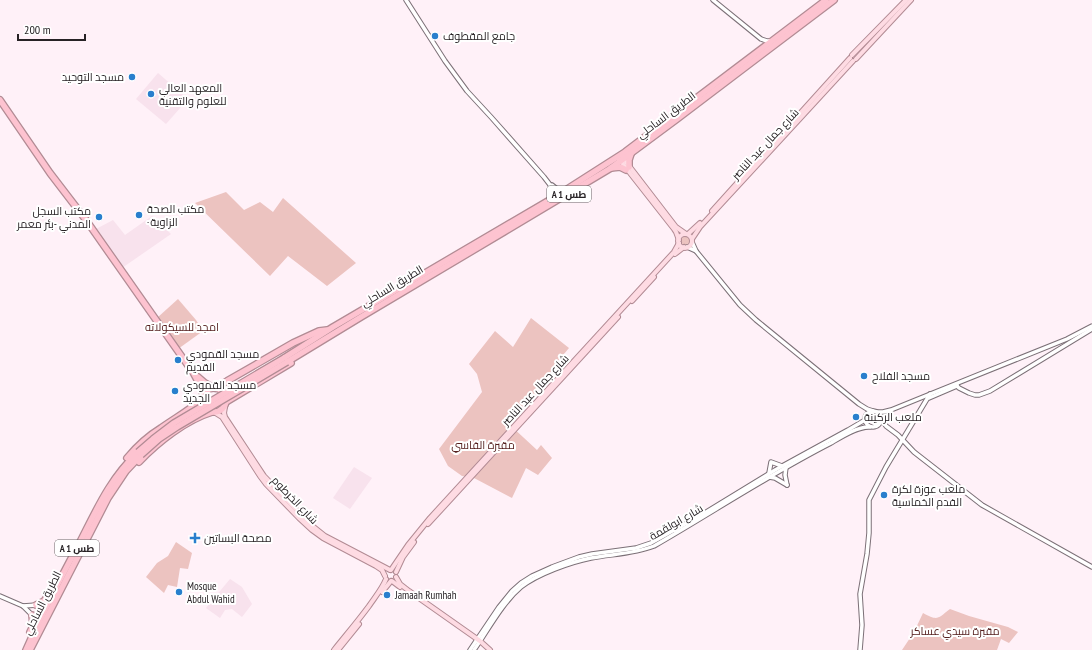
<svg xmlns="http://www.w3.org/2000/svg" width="1092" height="650" viewBox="0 0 1092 650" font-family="'PT Sans Narrow',Cairo,sans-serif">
	<rect width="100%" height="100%" fill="#fff1f8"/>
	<g fill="#f8e2ed">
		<path d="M158 73 188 99 166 124 136 99Z"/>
		<path d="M152 216 171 234 122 268 96 229 113 220 125 235Z"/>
		<path d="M354 467 372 478 350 509 333 498Z"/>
		<path d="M230 579 242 587 252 604 242 617 232 609 225 610 220 618 206 608Z"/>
	</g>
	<g fill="#ecc3c0">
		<path d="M226 192 244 210 260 202 273 212 283 198 356 263 327 286 288 256 270 276 195 203Z"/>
		<circle cx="685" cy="241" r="5.5"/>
		<path d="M178 299 196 320 203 331 178 349 157 318Z"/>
		<path d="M531 318 569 348 554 366 544 385 510 425 537 450 541 445 552 458 538 475 526 468 512 498 474 478 462 476 448 466 439 449 482 392 477 374 469 364 495 331 513 347Z"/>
		<path d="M176 542 192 553 188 569 180 568 177 587 168 585 164 593 146 577 157 563 168 556Z"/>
		<path d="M950 609 969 616 1008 627 1018 632 1009 643 1001 639 997 650H902L914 632 923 613C938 621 937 619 950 609Z"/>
	</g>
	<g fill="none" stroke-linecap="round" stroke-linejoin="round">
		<defs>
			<g id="minor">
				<path d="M406 0 445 61 467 91 491 117 544 177 554 190 555 193 553 197"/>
				<path d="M713 0 761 39 767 41H771"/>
				<path d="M552 185 557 189H567"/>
				<path d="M692 242 696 251 740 305 756 320 859 404 867 409 873 411"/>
				<path d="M687 247 696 251"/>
				<path d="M957 384V386L959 388 969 393 975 395H979L990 391 1092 329"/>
				<path d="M929 398 957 386"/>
				<circle cx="873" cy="419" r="8"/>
				<path d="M877 412H883L891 410 923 397 1067 339 1092 326"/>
				<path d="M881 419 886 426 898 435 914 452 982 505 1092 567"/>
				<path d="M786 467 785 475 787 485"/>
				<path d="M769 473 771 462 782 466"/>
				<path d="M769 477 775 478 787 485"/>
				<path d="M0 596 23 606 32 615 38 627"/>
				<path d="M23 606 37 605"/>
				<path d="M470 650 499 607 512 591 521 583 532 576 552 567 579 557 592 554 636 548 651 543 703 514 775 470 848 430 865 420"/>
				<path d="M474 650C488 630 502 603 521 587 537 574 571 562 591 558 612 554 634 554 654 546 713 512 770 474 831 443 841 437 858 426 870 427"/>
				<path d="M860 650 862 625 860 594 867 554 869 533V500L886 467 930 394"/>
			</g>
			<g id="major">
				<path d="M852 55 906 0"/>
				<path d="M856 59 911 0"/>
				<path d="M623 158 676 227 686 234"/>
				<path d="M619 159 674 229 676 232 679 240"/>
				<path d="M712 211 850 58"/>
				<path d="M688 234 700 223"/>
				<circle cx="685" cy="241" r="7"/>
				<path d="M692 239 700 227 853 61"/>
				<path d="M675 254 684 247"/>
				<path d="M632 301 654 277"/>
				<path d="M225 407 224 413 225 417 264 476 310 524 325 536 390 570"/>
				<path d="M214 412 222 417 260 476 266 484 299 518 312 530 323 538 376 566 382 570 385 576"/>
				<path d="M428 524 618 317"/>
				<path d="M391 570 408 545 430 518 674 252 679 243"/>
				<path d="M396 572 403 557 414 542"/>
				<path d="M396 577 400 584 409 591 480 641 490 650"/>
				<path d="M392 581 400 587"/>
				<path d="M382 592 391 581"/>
				<path d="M334 650C346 635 358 621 369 606 375 597 382 589 386 579"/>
				<path d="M338 650 359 624"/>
			</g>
			<g id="highway">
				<path d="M0 100 50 173 86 220 194 374 201 387 203 396"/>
				<path d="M629 167V160L631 154"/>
				<path d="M611 168 620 167 626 170"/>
				<path d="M284 358 333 327 553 198 625 152 826 0"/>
				<path d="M287 362 361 317 504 232 611 168 677 119 834 0"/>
				<path d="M198 377 205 383 214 388"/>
				<circle cx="214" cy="400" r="12"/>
				<path d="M216 388 227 381 293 343 319 331 327 330"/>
				<path d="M226 402 291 363"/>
				<path d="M127 458C137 446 148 436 161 428 175 418 190 410 202 399"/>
				<path d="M139 462C158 442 186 420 212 412"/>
				<path d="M36 605 44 601 49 594"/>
				<path d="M30 632 33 626 32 615"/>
				<path d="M26 650C42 614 60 579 79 544 97 509 109 480 138 452"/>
				<path d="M30 650 108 498 126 471 141 455"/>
			</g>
		</defs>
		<use href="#minor" stroke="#7c7077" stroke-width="5.5"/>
		<use href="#major" stroke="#b28b94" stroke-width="6"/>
		<use href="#highway" stroke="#b28b94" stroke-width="8"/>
		<use href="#minor" stroke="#fff" stroke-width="3.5"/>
		<use href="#major" stroke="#fedbe3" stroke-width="4"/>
		<use href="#highway" stroke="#fdc3d0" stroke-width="5.5"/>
		<defs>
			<g id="highway-bridge">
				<path d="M138 452 153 439 174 423 284 358"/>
				<path d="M141 455 159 439 177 427 287 362"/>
			</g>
		</defs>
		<use href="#highway-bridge" stroke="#b28b94" stroke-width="8" stroke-linecap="butt"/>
		<use href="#highway-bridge" stroke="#fdc3d0" stroke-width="5.5"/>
	</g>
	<g fill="#287fcd" stroke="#fff" stroke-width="1.5">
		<circle cx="435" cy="36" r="4"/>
		<circle cx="132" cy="77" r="4"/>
		<circle cx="151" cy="94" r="4"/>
		<circle cx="139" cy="215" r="4"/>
		<circle cx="99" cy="217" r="4"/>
		<circle cx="178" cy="360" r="4"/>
		<circle cx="864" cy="376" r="4"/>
		<circle cx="175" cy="391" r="4"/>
		<circle cx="856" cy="417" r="4"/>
		<circle cx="884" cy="495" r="4"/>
		<path d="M193 532h4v4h4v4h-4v4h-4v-4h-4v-4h4z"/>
		<circle cx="179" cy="592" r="4"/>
		<circle cx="387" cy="595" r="4"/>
	</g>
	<g text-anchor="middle" stroke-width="4" stroke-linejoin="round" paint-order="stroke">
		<g fill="#fff" stroke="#686466" stroke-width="1">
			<rect x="547" y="186" width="44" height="16" rx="3"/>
			<rect x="55" y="540" width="44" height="16" rx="3"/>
		</g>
		<g font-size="10" font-weight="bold" fill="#272225">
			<text x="569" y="198">A 1 طس</text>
			<text x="77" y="552">A 1 طس</text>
		</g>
		<g font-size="11" fill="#272225" stroke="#fff" text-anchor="start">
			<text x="443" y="40">جامع المقطوف</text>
			<text x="124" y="81" text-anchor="end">مسجد التوحيد</text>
			<text x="159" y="92">المعهد العالي<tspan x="159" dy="13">للعلوم والتقنية</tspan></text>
			<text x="147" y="213">مكتب الصحة<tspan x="147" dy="13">-الزاوية</tspan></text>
			<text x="91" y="215" text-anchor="end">مكتب السجل<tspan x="91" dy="13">المدني -بئر معمر</tspan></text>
			<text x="186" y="358">مسجد القمودي<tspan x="186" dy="13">القديم</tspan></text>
			<text x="872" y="380">مسجد الفلاح</text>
			<text x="183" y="389">مسجد القمودي<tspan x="183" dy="13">الجديد</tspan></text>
			<text x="864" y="421">ملعب الركينة</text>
			<text x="892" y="493">ملعب عوزة لكرة<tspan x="892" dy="13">الفدم الخماسية</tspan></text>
			<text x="204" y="542">مصحة البساتين</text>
			<text x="187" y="590">Mosque<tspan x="187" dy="13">Abdul Wahid</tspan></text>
			<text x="395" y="599">Jamaah Rumhah</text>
		</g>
		<g font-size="11" fill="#272225" stroke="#fff">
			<text transform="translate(666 115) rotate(-37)" y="4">الطريق الساحلي</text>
			<text transform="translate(765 144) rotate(-47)" y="4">شارع جمال عبد الناصر</text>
			<text transform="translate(392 286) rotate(-31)" y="4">الطريق الساحلي</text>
			<text transform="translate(535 390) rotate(-47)" y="4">شارع جمال عبد الناصر</text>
			<text transform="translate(295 500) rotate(46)" y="4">شارع الخرطوم</text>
			<text transform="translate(676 522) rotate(-30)" y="4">شارع ابولقمة</text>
			<text transform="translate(42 603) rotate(-63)" y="4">الطريق الساحلي</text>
		</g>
		<g font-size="11" fill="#55201f" stroke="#fff">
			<text x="182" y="331">امجد للسيكولاته</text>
			<text x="483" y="449">مقبرة الفاسي</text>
			<text x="955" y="635">مقبرة سيدي عساكر</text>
		</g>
	</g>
	<path d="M18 34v6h67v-6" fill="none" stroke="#272225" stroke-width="2"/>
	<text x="24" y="34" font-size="12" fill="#272225" stroke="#ffffff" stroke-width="3" paint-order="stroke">200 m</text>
</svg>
